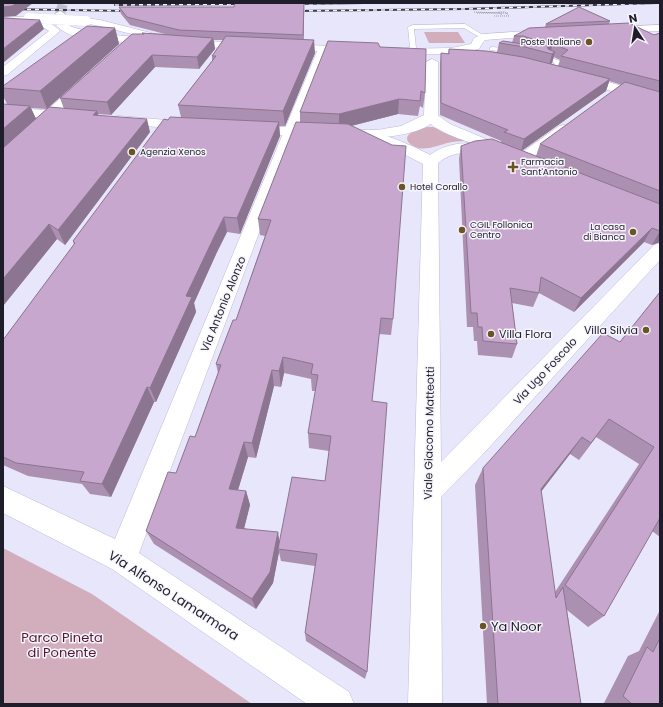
<svg xmlns="http://www.w3.org/2000/svg" width="663" height="707" viewBox="0 0 663 707" font-family="Poppins,sans-serif">
	<rect width="100%" height="100%" fill="#e8e6fb"/>
	<g fill="#d2adbc">
		<path d="M424 32H458L465 43H429Z"/>
		<path d="M427 127H433L468 141C463 141 457 141 452 142 439 144 421 155 409 143 401 133 421 129 427 127Z"/>
		<path d="M3 548 92 594 252 704H3Z"/>
	</g>
	<g fill="none" stroke-linecap="round" stroke-linejoin="round">
		<path stroke="#c0bed1" stroke-width="10" stroke-dasharray="10 5" stroke-linecap="butt" d="M60 14 63 3"/>
		<defs>
			<g id="service">
				<path d="M465 24 486 37 481 38 464 28 414 29 416 48 401 54 398 52 410 47 408 27 413 25Z"/>
				<path d="M492 47 514 49 517 51 514 53 490 50V48Z"/>
				<path d="M545 57H549L563 62 550 71H546V69L555 63 545 59Z"/>
			</g>
			<g id="minor">
				<path d="M16 17C31 17 50 19 60 31L7 75 3 76V67L49 31C36 21 18 22 3 24V18Z"/>
				<path d="M86 18 100 20 175 39 176 41 171 44 100 26 83 23 81 21Z"/>
				<path d="M323 46 328 49 139 553 349 692 354 704H307L112 569 3 513V486L115 539 318 49Z"/>
				<path d="M578 74 660 96V104L574 81 572 78 574 75Z"/>
				<path d="M84 79 88 80 90 83 88 86 8 162 3 163V151L80 80Z"/>
				<path d="M431 113 436 114 450 124 510 149 512 152 510 155C502 157 497 151 489 151 487 151 485 152 483 152 466 153 453 151 438 163L441 462 654 245 660 243V260L483 454 441 497 442 704H408L423 164 394 149 359 138 357 135 359 132C374 128 416 147 430 155 442 146 456 143 471 143 456 137 434 131 424 117L426 114Z"/>
				<path d="M564 125 569 126 571 129 569 132 527 162 522 163 517 162 515 159 517 156 559 126Z"/>
			</g>
			<g id="tertiary">
				<path d="M60 11 65 14V22L72 27 93 33 157 39 249 43 254 46 249 49C207 47 165 46 124 42 105 40 74 41 59 28 54 24 55 20 55 14Z"/>
				<path d="M660 25V31L613 33 608 30 613 27Z"/>
				<path d="M544 30 549 33 548 35 485 40 483 42 479 49 451 54 397 55 392 52 397 49 451 48 471 44 474 38 483 34Z"/>
				<path d="M285 44 355 47 360 50 355 53 281 49 280 47 281 45Z"/>
				<path d="M432 59 438 62V117C414 151 289 135 250 133L245 132 243 129 245 126 250 125 347 130H377L401 126 424 115 426 62Z"/>
				<path d="M3 107 71 112 76 113 78 116 76 119 71 120 3 115Z"/>
				<path d="M119 116 190 122 195 123 197 126 195 129 190 130 114 123 112 120 114 117Z"/>
			</g>
		</defs>
		<use href="#service" stroke="#bcb9da" stroke-width="1"/>
		<use href="#minor" stroke="#bcb9da" stroke-width="1"/>
		<use href="#tertiary" stroke="#bcb9da" stroke-width="1"/>
		<g stroke="#9896a8" stroke-width="1" stroke-dasharray="1 1" stroke-linecap="butt">
			<path d="M474 12 500 13 502 15"/>
			<path d="M494 16H509L505 12H498"/>
		</g>
		<use href="#service" fill="#fff" fill-rule="evenodd"/>
		<use href="#minor" fill="#fff" fill-rule="evenodd"/>
		<use href="#tertiary" fill="#fff" fill-rule="evenodd"/>
		<defs>
			<g id="rail">
				<path d="M293 4 365 3"/>
				<path d="M115 5 245 4"/>
				<path d="M3 9 131 11"/>
				<path d="M293 11 465 9 657 3"/>
			</g>
		</defs>
		<use href="#rail" stroke="#3d3c4a" stroke-width="2"/>
		<use href="#rail" stroke="#f6f5fc" stroke-width="1.5" stroke-dasharray="4" stroke-linecap="butt"/>
		<defs>
			<path id="minor-bridge" d="M29 18 86 21"/>
		</defs>
		<use href="#minor-bridge" stroke="#bcb9da" stroke-width="10" stroke-linecap="butt"/>
		<path stroke="#9896a8" stroke-width="1" stroke-dasharray="1 1" stroke-linecap="butt" d="M477 13H509"/>
		<use href="#minor-bridge" stroke="#fff" stroke-width="10"/>
	</g>
	<g fill="#ac90b1" fill-rule="evenodd">
		<path d="M304 3V40L315 53 285 126H279L280 136 240 234 227 232 217 252 194 303 196 312 156 402H154L111 497 90 494 82 484 28 476 3 465V340L74 245 73 241 168 120 181 117 178 105 212 61V56L223 40H214L215 49 199 69 155 67 111 115 98 114V116L150 132 65 245 57 239 3 306 7 104 3 96V86L115 28 119 44 49 107 64 109 60 98 143 34 142 33 165 34 130 25 121 14 119 7H234ZM31 108 47 109 36 119Z"/>
		<path d="M610 21 609 24 654 35 660 33V242L652 245 644 242 574 312 539 293 533 307 512 303 517 344 512 358 478 355 477 341H474L473 327H467L459 159 461 146 501 143V141L440 115V64L441 53 448 54 449 49 497 52 499 43H512L514 36 545 27 546 24ZM554 57 560 60 558 66 551 64 552 63ZM609 81 622 85 540 144 536 156 522 151 606 91Z"/>
		<path d="M380 47 425 93 423 108 420 106 418 116 398 114 351 126 393 319 391 335 379 334 372 401 367 672 365 679 306 641 305 633 315 566 281 561 279 552 273 583 256 609 154 544 146 531 195 437 218 373 216 364 236 320 265 236 260 235 258 219 300 122V112ZM284 373 311 379 312 391H316L308 433 309 448 329 451 325 481 280 541 244 528 250 505 246 491 238 490 248 457 256 458 274 386 281 387Z"/>
		<path d="M660 292V537L652 531 604 616 588 627 567 610 581 704H487L475 485 483 468 620 342ZM596 437 639 464 555 592 541 491 570 454 579 460Z"/>
		<path d="M660 610V704H605L604 703 628 656 639 651Z"/>
	</g>
	<g fill="#8c7590">
		<path d="M17 3H33L16 16 3 17V7Z"/>
		<path d="M40 20 44 29 3 63V49Z"/>
		<path d="M115 28 119 44 47 109 40 91Z"/>
		<path d="M213 38 215 49 199 69 197 57Z"/>
		<path d="M314 40 315 53 285 126 283 111Z"/>
		<path d="M553 44 550 53 545 52 547 46Z"/>
		<path d="M555 52 552 63 549 65 552 54Z"/>
		<path d="M152 55 155 67 111 115 107 102Z"/>
		<path d="M610 79 606 91 521 151 524 139Z"/>
		<path d="M399 99 398 114 339 129V114Z"/>
		<path d="M30 106 36 119 3 149V129Z"/>
		<path d="M97 111 102 125 93 115Z"/>
		<path d="M147 119 150 132 65 245 58 230Z"/>
		<path d="M279 122 280 136 240 234 237 218Z"/>
		<path d="M224 217 227 232 217 252 194 303 196 312 156 402 150 388 186 296 214 237Z"/>
		<path d="M49 224 57 239 3 306V279Z"/>
		<path d="M652 228 644 242 574 312 581 298Z"/>
		<path d="M660 231V242L652 245Z"/>
		<path d="M283 357 284 373 281 387 279 371Z"/>
		<path d="M272 370 274 386 256 458 252 443Z"/>
		<path d="M147 387 154 402 111 497 102 484Z"/>
		<path d="M609 419 596 437 579 460 591 443Z"/>
		<path d="M582 437 570 454 531 505 541 489Z"/>
		<path d="M244 442 248 457 234 503 229 489Z"/>
		<path d="M246 491 250 505 241 541 236 528Z"/>
		<path d="M278 532 280 545 278 549 279 552 273 583 256 609 252 599Z"/>
	</g>
	<g fill="#c8a7ce" stroke="#8c7590">
		<path d="M3 3H17L12 6 3 7Z"/>
		<path d="M235 3H304L303 35 179 30 127 17 119 7H234Z"/>
		<path d="M579 7 610 21 546 24Z"/>
		<path d="M3 18 40 20 3 49Z"/>
		<path d="M629 23 654 35 660 33V81L561 56 568 50 553 44 547 46 548 49 555 52 552 54 525 47 499 43 503 41 536 46 540 43 539 41 523 36H514L529 28Z"/>
		<path d="M87 26 115 28 40 91 3 88V86Z"/>
		<path d="M142 33 213 38 197 57 152 55 107 102 60 98 132 34H144Z"/>
		<path d="M226 36 314 40 283 111 178 105 216 56H212Z"/>
		<path d="M328 41 378 43 380 47 426 49 425 93 421 91 420 101 399 99 339 114 300 112Z"/>
		<path d="M449 49 486 51 523 57 610 79 524 139 504 132 508 130 441 103V53L449 54Z"/>
		<path d="M625 82 660 92V191L540 144Z"/>
		<path d="M3 104 30 106 3 129Z"/>
		<path d="M49 107 97 111 93 115 147 119 58 230 49 224 3 279V148Z"/>
		<path d="M170 117 279 122 237 218 224 217 214 237 186 296 192 297 150 388 147 387 102 484 80 481 84 472 16 463 3 457V340L75 243 73 241 164 119 168 120Z"/>
		<path d="M296 122 348 124 392 145 406 146 393 319 381 318 372 401 387 403 367 672 305 633 317 554 278 549 292 477 325 481 331 436 308 433 318 375 311 374 313 364 283 357 279 371 272 370 252 443 244 442 229 489 246 491 236 528 278 532 270 572 252 599 146 531 168 472 176 473 190 436 195 437 221 365 216 364 233 320H236L271 220 258 219Z"/>
		<path d="M492 139 660 204V231L652 228 581 298 541 277 539 293 510 288 517 344 483 341 482 327H478L477 313H471L461 146 475 141Z"/>
		<path d="M660 292V518L604 616 565 585 654 447 609 419 591 443 582 437 541 489 556 598 563 587 581 704H498L483 468 603 333 620 342Z"/>
		<path d="M660 638V704H632L623 696 647 647 653 652Z"/>
	</g>
	<g fill="#695524" stroke="#f6f5fc" stroke-width="1.5">
		<circle cx="589" cy="42" r="4"/>
		<circle cx="132" cy="152" r="4"/>
		<path d="M511 161h4v4h4v4h-4v4h-4v-4h-4v-4h4z"/>
		<circle cx="402" cy="187" r="4"/>
		<circle cx="462" cy="230" r="4"/>
		<circle cx="633" cy="232" r="4"/>
		<circle cx="646" cy="330" r="4"/>
		<circle cx="491" cy="334" r="4"/>
		<circle cx="483" cy="626" r="4"/>
	</g>
	<g text-anchor="middle" stroke-width="3" stroke-linejoin="round" paint-order="stroke">
		<g font-size="9" fill="#1e1d29" stroke="#f6f5fc" text-anchor="start">
			<text x="581" y="45" text-anchor="end">Poste Italiane</text>
			<text x="140" y="155">Agenzia Xenos</text>
			<text x="521" y="165">Farmacia<tspan x="521" dy="10">Sant'Antonio</tspan></text>
			<text x="410" y="190">Hotel Corallo</text>
			<text x="470" y="228">CGIL Follonica<tspan x="470" dy="10">Centro</tspan></text>
			<text x="625" y="230" text-anchor="end">La casa<tspan x="625" dy="10">di Bianca</tspan></text>
		</g>
		<g font-size="11" fill="#1e1d29" stroke="#f6f5fc">
			<text transform="translate(223 304) rotate(-68)" y="4">Via Antonio Alonzo</text>
			<text transform="translate(545 371) rotate(-47)" y="4">Via Ugo Foscolo</text>
			<text transform="translate(429 433) rotate(-89)" y="4">Viale Giacomo Matteotti</text>
		</g>
		<g font-size="11" fill="#1e1d29" stroke="#f6f5fc" text-anchor="end">
			<text x="638" y="334">Villa Silvia</text>
			<text x="499" y="338" text-anchor="start">Villa Flora</text>
		</g>
		<g font-size="13" fill="#1e1d29" stroke="#f6f5fc">
			<text transform="translate(174 595) rotate(33)" y="5">Via Alfonso Lamarmora</text>
		</g>
		<g font-size="13" fill="#1e1d29" stroke="#f6f5fc" text-anchor="start">
			<text x="491" y="631">Ya Noor</text>
		</g>
		<g font-size="13" fill="#531735" stroke="#f6f5fc">
			<text x="62" y="642">Parco Pineta<tspan x="62" dy="15">di Ponente</tspan></text>
		</g>
	</g>
	<rect width="663" height="707" fill="none" stroke="#1e1d29" stroke-width="8"/>
	<g transform="translate(635 28) rotate(348)" stroke="#f6f5fc" stroke-width="3" paint-order="stroke">
	<path d="M0-3L7 15L0 10L-7 15Z" fill="#1e1d29"/>
	<text y="-6" font-size="11" font-weight="bold" text-anchor="middle" fill="#1e1d29">N</text>
	</g>
</svg>
